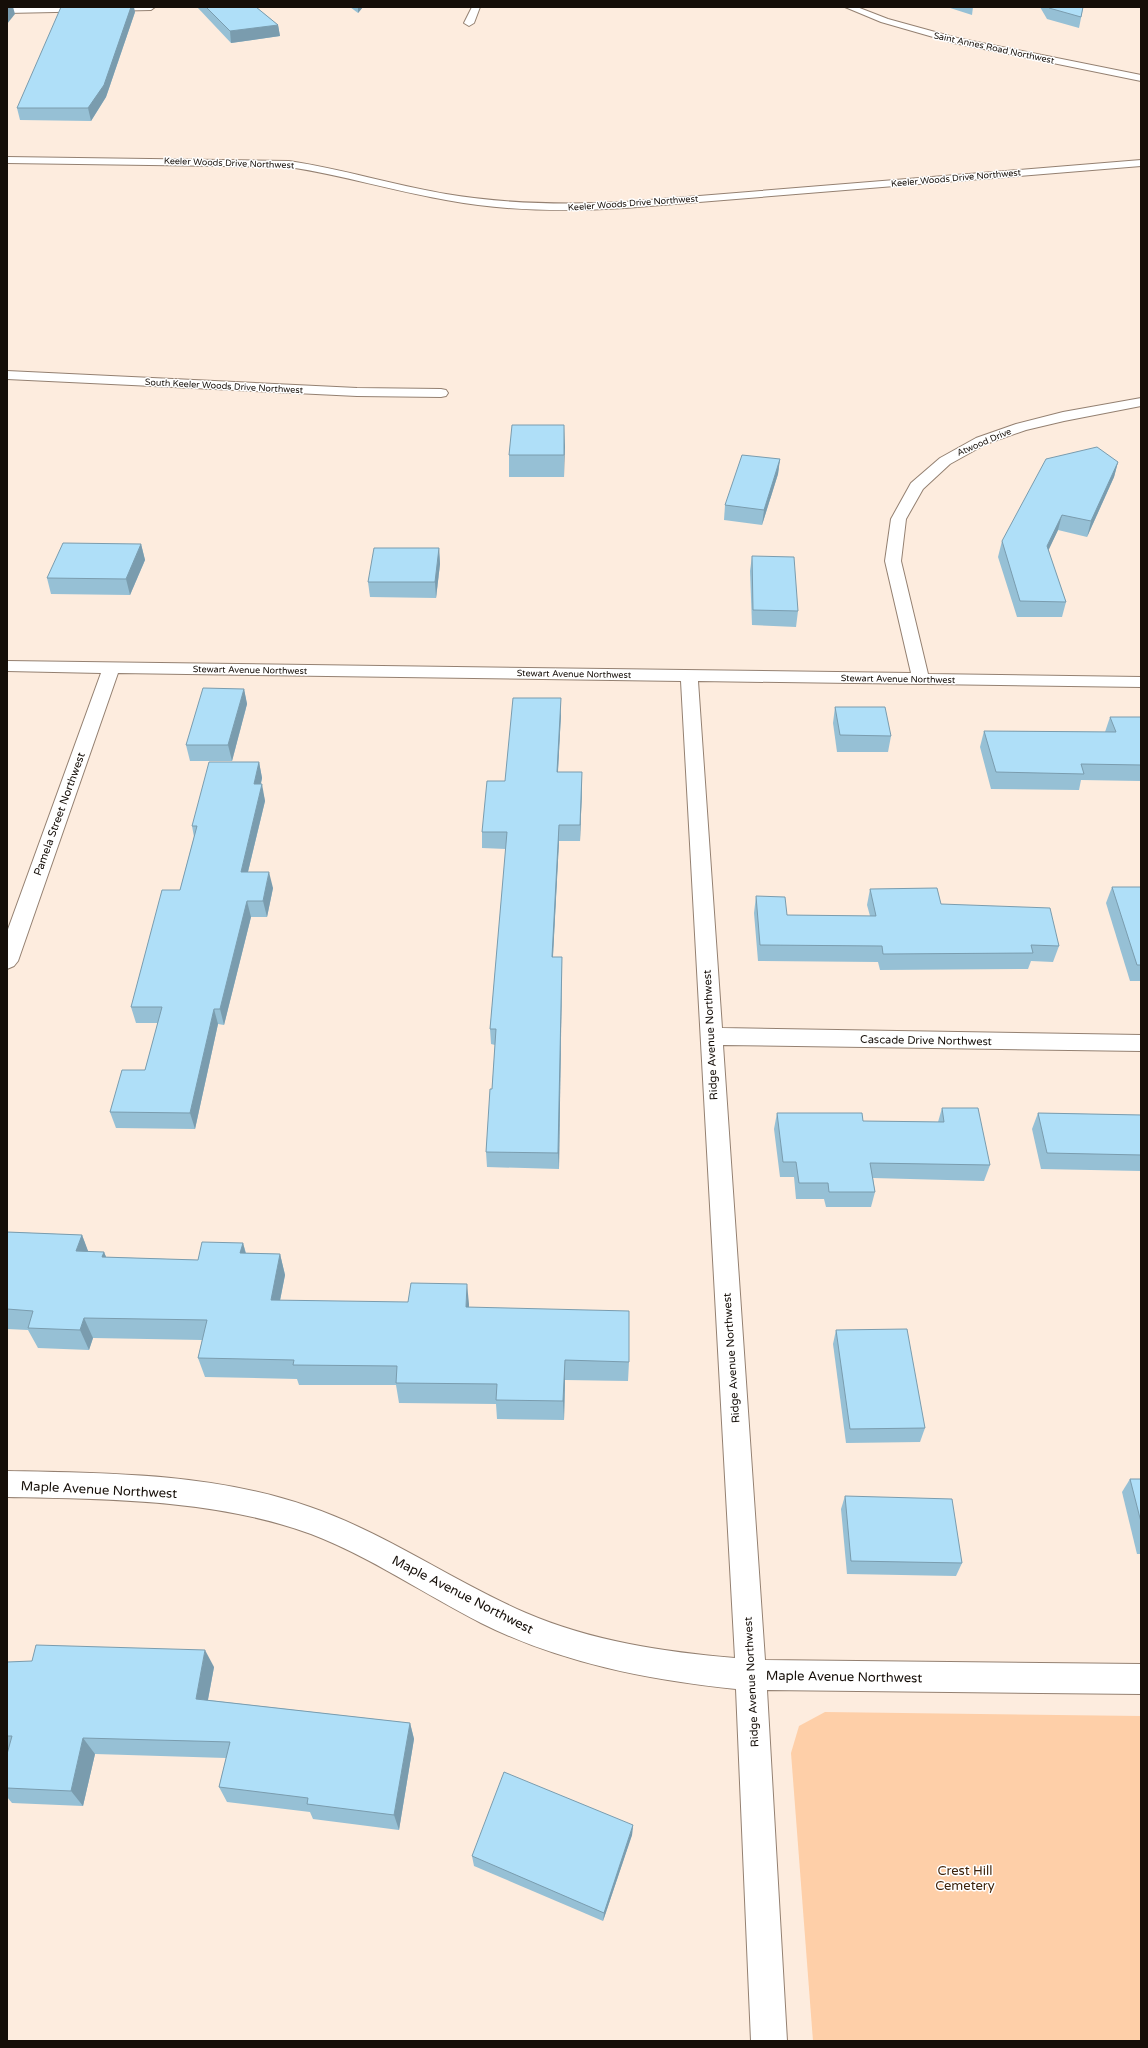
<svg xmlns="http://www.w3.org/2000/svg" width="1148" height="2048" viewBox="0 0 1148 2048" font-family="'Varela Round',sans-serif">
	<rect width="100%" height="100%" fill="#fdecde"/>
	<path fill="#fecfa8" d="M825 1712 1141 1716V2041H813L791 1753 799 1726Z"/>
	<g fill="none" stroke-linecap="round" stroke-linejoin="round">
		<defs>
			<g id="street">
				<path d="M7 7H155L151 10 7 13Z"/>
				<path d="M472 7H480L474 23 469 26 464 23Z"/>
				<path d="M845 7H857L888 19 957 38 1141 75V81L954 43 881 22Z"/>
				<path d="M7 157 289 161C342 169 394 185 446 194 505 204 565 205 625 202L1141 160V166L625 208C565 212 505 211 446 200 394 191 342 175 289 167L7 163Z"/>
				<path d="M7 371 357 388 441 389 446 390 448 393 446 396 441 397 357 396 7 379Z"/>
				<path d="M1141 398V406L1064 421 1026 430 986 444 950 464 923 489 906 519 901 561 928 674 1141 677V687L698 681 722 1028 1141 1035V1051L723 1045 765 1660 1141 1664V1694L767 1690 787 2041H751L736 1689C648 1680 561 1663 481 1623 424 1594 371 1557 311 1534 215 1499 108 1499 7 1497V1471C108 1473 213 1473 310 1507 386 1533 452 1581 526 1613 591 1641 664 1652 735 1658L681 681 118 673 18 961 14 966 7 969V932L101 673 7 671V661L911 673 885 561 891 519 911 483 940 458 976 438 1016 424 1063 412Z"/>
			</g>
		</defs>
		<use href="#street" stroke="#948071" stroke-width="2"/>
		<use href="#street" fill="#fff" fill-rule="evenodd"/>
	</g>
	<g fill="#96c0d5">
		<path d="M197 7H256L278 25 280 36 231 43Z"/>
		<path d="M350 7H363L358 13Z"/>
		<path d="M947 7H973L972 15Z"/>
		<path d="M1040 7H1141L1083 8 1079 28 1047 19Z"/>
		<path d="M135 12 106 97 91 121 20 120 17 108Z"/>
		<path d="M564 425V477H509V455Z"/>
		<path d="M780 459 778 474 762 525 724 520 725 505Z"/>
		<path d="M1118 462 1114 477 1087 537 1058 530 1048 550 1066 602 1062 617H1017L998 557 1002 541Z"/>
		<path d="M141 544 145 560 130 595 51 594 47 578Z"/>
		<path d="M439 548 440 564 436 598 370 597 368 582Z"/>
		<path d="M752 556 798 611 796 627 752 625 750 571Z"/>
		<path d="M244 689 247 704 232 761H190L186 745Z"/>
		<path d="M835 707 891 736 888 752H837L833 723Z"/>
		<path d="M561 714 558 772 582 788 580 841H559L553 957H562L559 1169 487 1167 486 1152 492 1089 495 1045 491 1044 490 1029 506 849 482 848V832L505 781Z"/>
		<path d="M1110 717H1141V781L1081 780 1079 790 991 789 980 747 984 731 1105 732Z"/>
		<path d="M259 762 262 778 261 784 265 801 248 872 273 888 267 917H251L224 1025 218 1024 195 1129 116 1128 110 1112 145 1070 158 1023H136L131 1007 180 890 194 837 192 826Z"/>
		<path d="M1112 887H1141V981H1130L1106 903Z"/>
		<path d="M870 889 941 904 1059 946 1053 962 1031 961 1028 969 880 970 878 962 758 961 754 913 756 896 787 915 870 916 867 905Z"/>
		<path d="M942 1108 990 1165 984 1181 873 1178 875 1192 871 1207H826L824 1199H796L794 1177H780L774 1129 777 1113 863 1121 938 1122Z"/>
		<path d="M1038 1113 1141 1115V1171L1041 1169 1032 1129Z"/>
		<path d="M7 1232 82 1235 88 1252H104L106 1257 198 1260 243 1243 246 1253 280 1254 285 1275 280 1301 469 1304V1307L629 1362 628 1381 565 1380 564 1420 497 1419 496 1404 399 1403 396 1385H299L297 1379 205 1377 198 1358 202 1340 93 1338 89 1350 38 1348 28 1330 7 1329Z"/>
		<path d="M836 1330 925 1428 920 1442 846 1443 833 1344Z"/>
		<path d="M1130 1479H1141V1554H1137L1122 1492Z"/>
		<path d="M845 1496 962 1563 956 1576 847 1574 841 1509Z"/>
		<path d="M7 1662 214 1667 208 1700 410 1723 414 1739 399 1830 313 1819 310 1812 227 1802 219 1787 226 1758 95 1754 83 1806 12 1803 7 1797Z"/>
		<path d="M633 1825 632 1835 603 1921 474 1866 472 1856Z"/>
	</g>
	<g fill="#7a9cae">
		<path d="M9 7H13L15 14 7 24V9Z"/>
		<path d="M131 7H134L135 12 106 97 91 121 88 108Z"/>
		<path d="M358 7H363L358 13Z"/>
		<path d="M278 25 280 36 231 43 230 31Z"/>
		<path d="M564 425 565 447 564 477Z"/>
		<path d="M780 459 778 474 762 525 764 510Z"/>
		<path d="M1118 462 1114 477 1087 537 1091 521Z"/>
		<path d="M1062 515 1058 530 1043 562 1047 546Z"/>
		<path d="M141 544 145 560 130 595 126 579Z"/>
		<path d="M439 548 440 564 436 598 435 582Z"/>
		<path d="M244 689 247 704 232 761 228 745Z"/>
		<path d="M561 698V714L557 788V772Z"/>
		<path d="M259 762 262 778 257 800 254 784Z"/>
		<path d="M582 772V788L580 841V825Z"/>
		<path d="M262 784 265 801 244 888 241 872Z"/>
		<path d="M559 825V841L552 973V957Z"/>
		<path d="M269 872 273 888 267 917 263 901Z"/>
		<path d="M247 901 251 917 224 1025 220 1009Z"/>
		<path d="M562 957V973L559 1169 558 1153Z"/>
		<path d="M214 1009 218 1024 195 1129 190 1113Z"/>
		<path d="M82 1235 90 1256 76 1251Z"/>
		<path d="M243 1243 248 1263 240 1253Z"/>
		<path d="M104 1252 112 1272 102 1257Z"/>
		<path d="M280 1254 285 1275 276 1320 271 1300Z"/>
		<path d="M467 1284 469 1304 468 1327 466 1307Z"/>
		<path d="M84 1318 93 1338 89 1350 80 1330Z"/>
		<path d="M565 1360V1380L564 1420 563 1401Z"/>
		<path d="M205 1650 214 1667 205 1715 196 1699Z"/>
		<path d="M410 1723 414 1739 399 1830 394 1815Z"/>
		<path d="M83 1738 95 1754 83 1806 71 1791Z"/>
		<path d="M633 1825 632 1835 603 1921 604 1913Z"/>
	</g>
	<g fill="#afdff8" stroke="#7a9cae">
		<path d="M61 7H131L104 85 88 108H17Z"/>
		<path d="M206 7H256L278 25 230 31Z"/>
		<path d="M1049 7H1083L1081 17 1049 8Z"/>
		<path d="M512 425H564V455H509Z"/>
		<path d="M1097 447 1118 462 1091 521 1062 515 1047 546 1066 602 1020 601 1002 541 1046 459Z"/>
		<path d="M742 455 780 459 764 510 725 505Z"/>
		<path d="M63 543 141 544 126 579 47 578Z"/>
		<path d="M374 548H439L435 582H368Z"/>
		<path d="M752 556 794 557 798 611 753 610Z"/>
		<path d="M203 688 244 689 228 745H186Z"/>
		<path d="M513 698H561L557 772H582L580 825H559L552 957H562L558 1153 486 1152 490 1089H492L496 1029H490L507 832H482L487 781H505Z"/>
		<path d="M835 707H885L891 736 840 735Z"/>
		<path d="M1110 717H1141V765L1081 764 1084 774 996 772 984 731 1116 732Z"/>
		<path d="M209 762H259L254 784H262L241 872H269L263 901H247L220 1009H214L190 1113 110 1112 122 1070H145L162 1007H131L162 890H180L197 826H192Z"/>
		<path d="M1112 887H1141V965H1137Z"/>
		<path d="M937 888 941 904 1050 908 1059 946 1031 945 1033 953 883 954 882 946 760 945 756 896 785 897 787 915 876 916 870 889Z"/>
		<path d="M942 1108H978L990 1165 870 1163 875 1192H829L828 1183H799L796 1162H783L777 1113H862L863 1121 944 1122Z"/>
		<path d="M1038 1113 1141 1115V1155L1047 1153Z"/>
		<path d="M7 1232 82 1235 76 1251 104 1252 102 1257 198 1260 202 1242 243 1243 240 1253 280 1254 271 1300 408 1302 411 1283 467 1284 466 1307 629 1311V1362L565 1360 563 1401 496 1400 497 1384 396 1383 397 1366 293 1365 294 1360 198 1358 207 1320 84 1318 80 1330 28 1328 33 1311 7 1309Z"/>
		<path d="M907 1329 925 1428 850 1429 836 1330Z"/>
		<path d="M1130 1479H1141V1522Z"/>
		<path d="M845 1496 952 1499 962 1563 851 1561Z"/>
		<path d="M36 1645 205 1650 196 1699 410 1723 394 1815 307 1804 308 1798 219 1787 230 1742 83 1738 71 1791 7 1788V1754L12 1736H7V1662L32 1661Z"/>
		<path d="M504 1772 633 1825 604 1913 472 1856Z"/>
	</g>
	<g text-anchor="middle" stroke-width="3" stroke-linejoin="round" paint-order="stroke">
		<g font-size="9" fill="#150e08" stroke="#fff">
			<text transform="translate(994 48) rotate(12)" y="3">Saint Annes Road Northwest</text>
			<text transform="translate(229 163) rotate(2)" y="3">Keeler Woods Drive Northwest</text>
			<text transform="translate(956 178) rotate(-5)" y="3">Keeler Woods Drive Northwest</text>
			<text transform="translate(633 203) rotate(-4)" y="3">Keeler Woods Drive Northwest</text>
			<text transform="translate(224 386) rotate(3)" y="3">South Keeler Woods Drive Northwest</text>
			<text transform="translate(984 442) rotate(-23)" y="3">Atwood Drive</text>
			<text transform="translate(250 670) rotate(1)" y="3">Stewart Avenue Northwest</text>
			<text transform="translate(574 674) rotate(1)" y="3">Stewart Avenue Northwest</text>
			<text transform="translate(898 679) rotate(1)" y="3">Stewart Avenue Northwest</text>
		</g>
		<g font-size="11" fill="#150e08" stroke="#fff">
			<text transform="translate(59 814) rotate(-70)" y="4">Pamela Street Northwest</text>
			<text transform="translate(710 1035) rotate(-93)" y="4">Ridge Avenue Northwest</text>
			<text transform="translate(926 1040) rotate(1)" y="4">Cascade Drive Northwest</text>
			<text transform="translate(731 1358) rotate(-94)" y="4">Ridge Avenue Northwest</text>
			<text transform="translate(751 1682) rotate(-93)" y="4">Ridge Avenue Northwest</text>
		</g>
		<g font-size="13" fill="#150e08" stroke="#fff">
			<text transform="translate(99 1489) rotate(3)" y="5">Maple Avenue Northwest</text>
			<text transform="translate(463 1594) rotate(27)" y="5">Maple Avenue Northwest</text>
			<text transform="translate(844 1676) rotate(1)" y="5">Maple Avenue Northwest</text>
		</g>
		<g font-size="13" fill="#3e240c" stroke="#fff">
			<text x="965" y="1875">Crest Hill<tspan x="965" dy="15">Cemetery</tspan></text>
		</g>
	</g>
	<rect width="1148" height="2048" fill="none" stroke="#150e08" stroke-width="16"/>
</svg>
